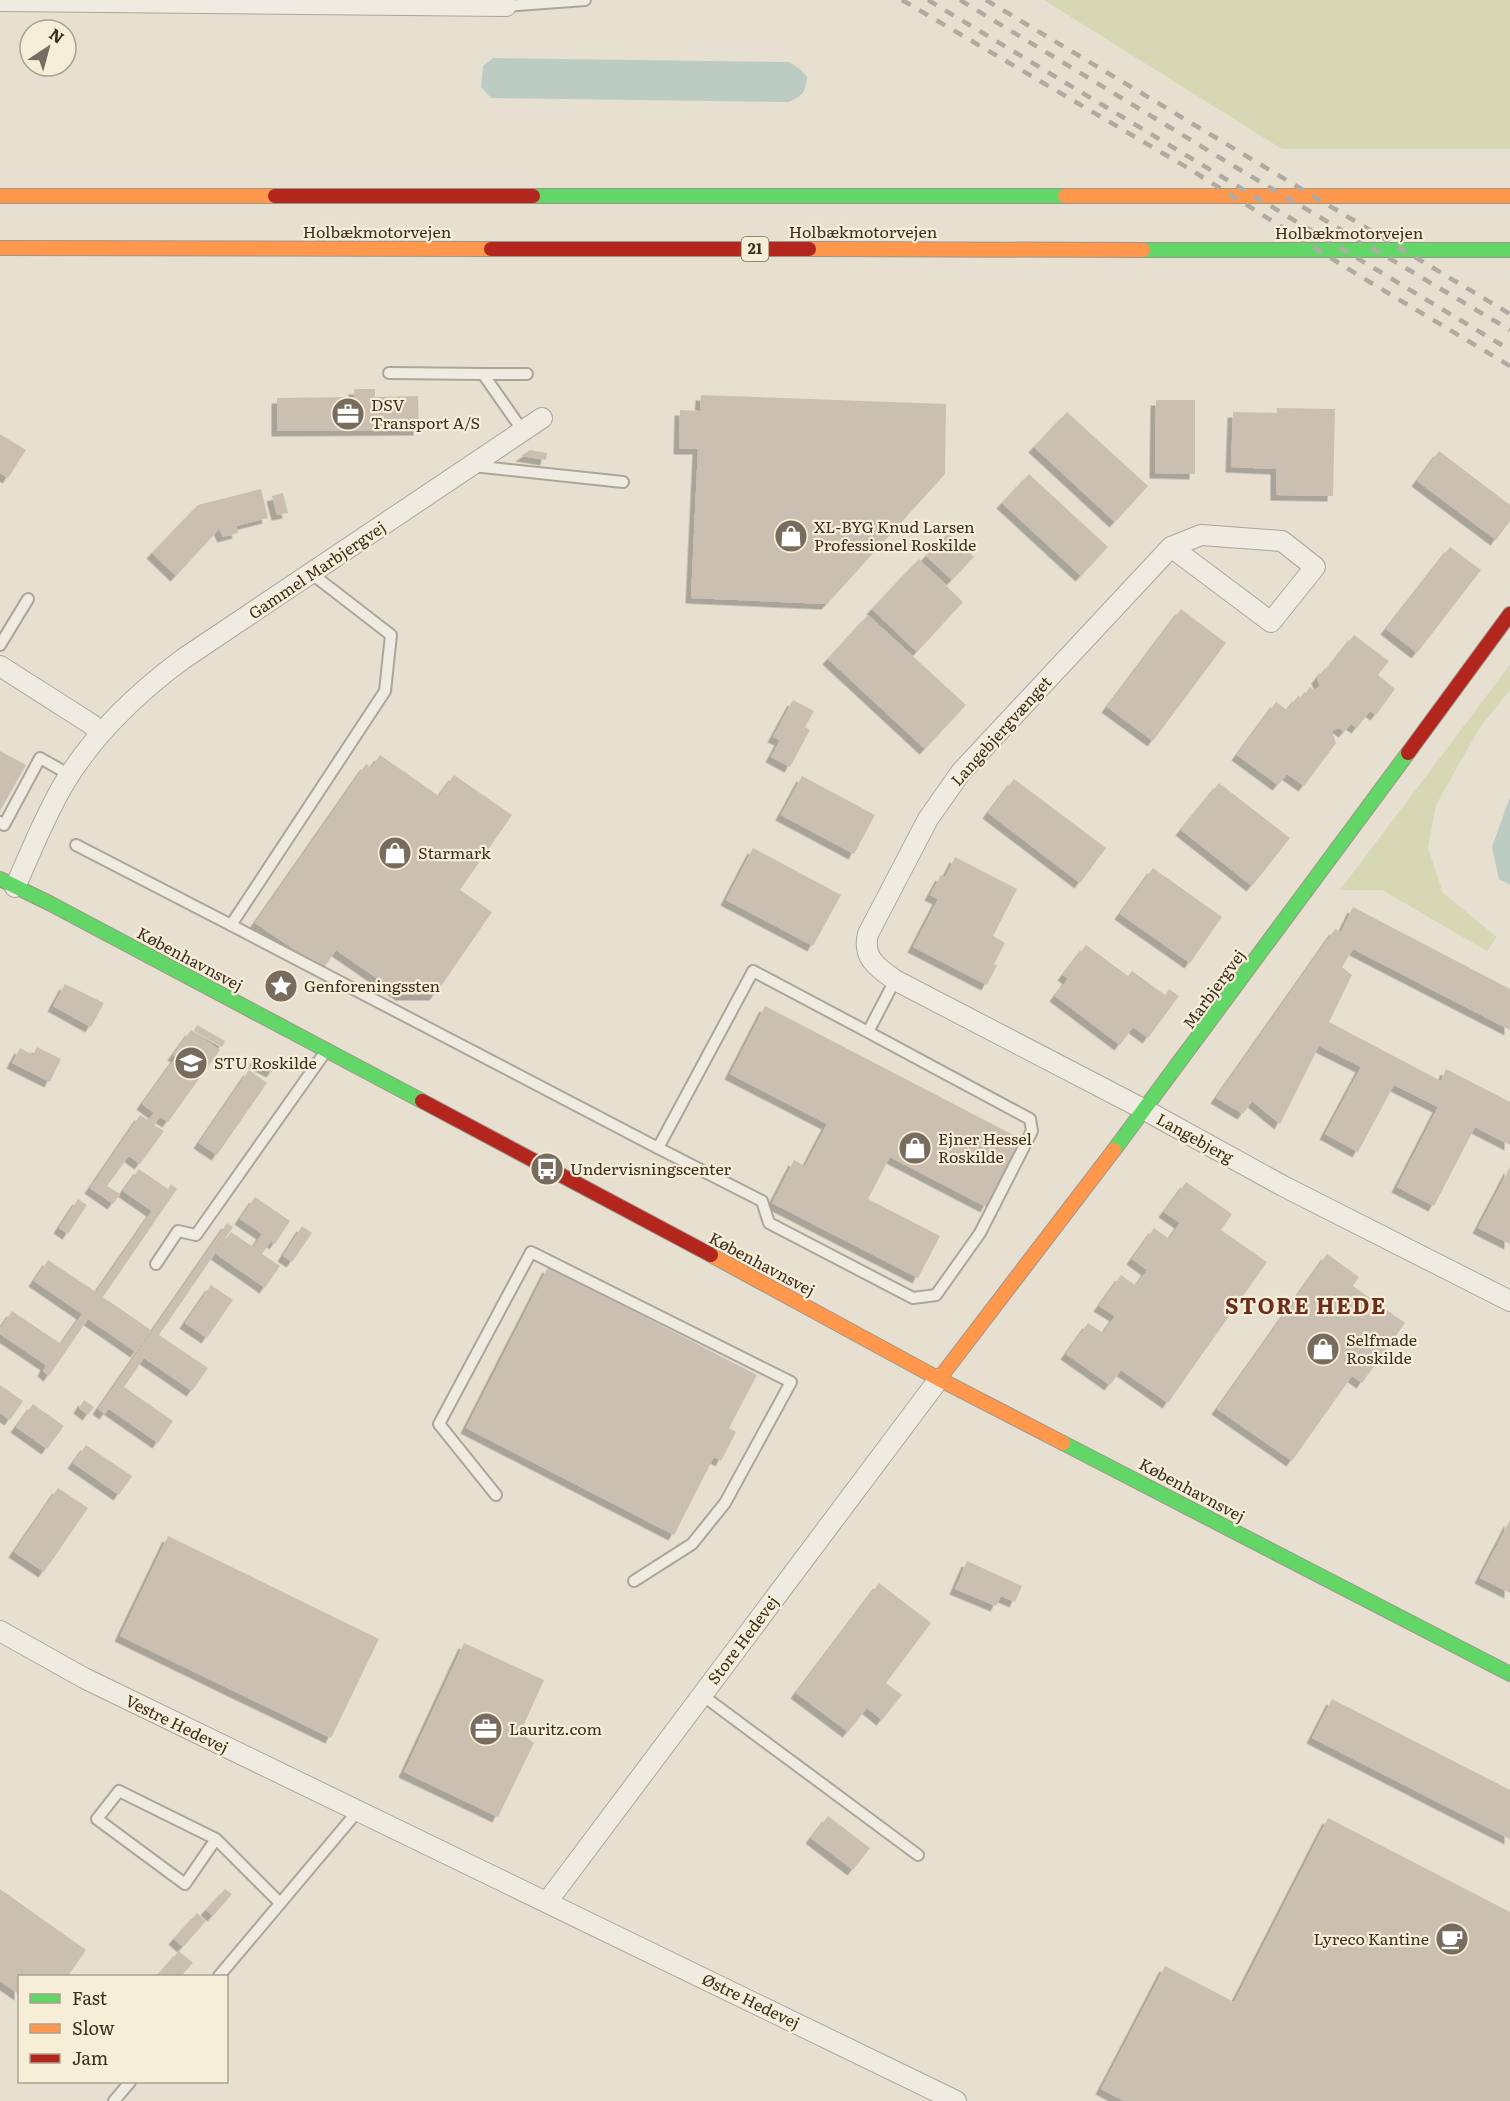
<svg xmlns="http://www.w3.org/2000/svg" width="1510" height="2101" viewBox="0 0 1510 2101" font-family="Literata,serif">
	<defs>
		<filter id="shadow"><feDropShadow dx="-5.5" dy="5.5" stdDeviation="0" flood-color="#0004"/></filter>
	</defs>
	<rect width="100%" height="100%" fill="#e7e0d1"/>
	<g fill="#d6d7b3">
		<path d="M1044 0H1510V149H1282Z"/>
		<path d="M1510 665V690L1480 727 1436 805 1428 848 1443 893 1497 937 1487 951 1382 890H1340Z"/>
	</g>
	<g fill="#bcccc2">
		<path d="M493 58 789 62 800 69 807 77C806 92 802 96 789 102L491 98 481 87 483 66Z"/>
		<path d="M1510 797V885L1499 879 1492 847Z"/>
	</g>
	<g fill="#cbbfb2" filter="url(#shadow)">
		<path d="M354 389H375V397L418 396 419 430 277 431V398L354 397Z"/>
		<path d="M701 395 946 404 945 474 827 604 691 598 698 449H679L680 410 700 411Z"/>
		<path d="M1156 400H1195V474L1155 473Z"/>
		<path d="M1277 408 1335 409 1333 496 1276 495V469L1231 467 1233 412 1277 413Z"/>
		<path d="M1067 412 1148 486 1115 522 1034 447Z"/>
		<path d="M0 434 26 450 8 478 0 473Z"/>
		<path d="M530 450 547 453 546 460 521 456Z"/>
		<path d="M1439 451 1510 505V521L1496 540 1417 481Z"/>
		<path d="M1029 474 1108 547 1081 576 1002 503Z"/>
		<path d="M261 489 268 518 236 526 238 533 223 537 219 529 176 576 152 553 198 505Z"/>
		<path d="M283 493 288 513 277 515 272 496Z"/>
		<path d="M948 533 974 557 952 580 926 556Z"/>
		<path d="M1450 547 1481 570 1417 653 1386 629Z"/>
		<path d="M919 559 963 602 917 652 872 609Z"/>
		<path d="M1181 609 1226 643 1153 741 1107 707Z"/>
		<path d="M868 615 966 705 925 749 828 659Z"/>
		<path d="M1354 635 1389 661 1378 675 1395 689 1376 715 1370 711 1357 728 1351 724 1344 732 1339 728 1332 731 1336 743 1304 786 1287 774 1278 785 1237 755 1276 702 1287 710 1298 696 1302 698 1310 687 1314 690 1320 686 1317 678 1325 668 1327 669Z"/>
		<path d="M793 700 814 711 805 727 810 730 790 767 771 757 780 740 773 737Z"/>
		<path d="M0 751 26 765 0 811Z"/>
		<path d="M380 755 439 796 454 775 512 815 460 890 492 912 435 995H401L336 950 323 969 255 923 366 764 371 768Z"/>
		<path d="M802 776 875 815 854 854 781 815Z"/>
		<path d="M1014 779 1106 848 1080 883 988 813Z"/>
		<path d="M1219 783 1290 838 1252 886 1181 830Z"/>
		<path d="M753 848 841 895 813 946 726 900Z"/>
		<path d="M955 857 1017 889 993 936 1005 943 994 964 997 965 987 985 913 947 938 899 930 895 941 875 945 877Z"/>
		<path d="M1153 868 1222 917 1190 963 1120 914Z"/>
		<path d="M1353 907 1510 989V1030L1353 949 1342 967 1352 975 1329 1022 1441 1081 1446 1069 1510 1102V1145L1475 1127 1434 1206 1397 1187 1438 1107 1394 1085 1358 1152 1325 1134 1361 1067 1319 1046 1280 1124 1252 1101 1243 1114 1216 1098 1335 929 1341 932Z"/>
		<path d="M1086 945 1128 976 1132 971 1165 995 1169 989 1179 996 1148 1038 1133 1027 1120 1045 1055 996 1068 979 1063 975Z"/>
		<path d="M65 984 104 1003 91 1027 53 1006Z"/>
		<path d="M765 1006 1021 1139 986 1207 890 1157 868 1199 940 1236 918 1278 772 1203 794 1160 805 1166 827 1124 730 1074Z"/>
		<path d="M197 1025 225 1041 222 1047 194 1031Z"/>
		<path d="M191 1030 220 1050 168 1122 160 1117 154 1125 164 1131 140 1164 129 1156 107 1186 120 1194 113 1204 90 1188 140 1115 148 1120 154 1113 142 1104 176 1057 173 1055Z"/>
		<path d="M37 1047 61 1059 50 1082 12 1063 20 1048 33 1055Z"/>
		<path d="M257 1056 276 1066 272 1072 254 1063Z"/>
		<path d="M249 1070 267 1083 217 1155 199 1143Z"/>
		<path d="M1510 1167V1244L1478 1228Z"/>
		<path d="M139 1169 168 1189 171 1184 177 1189 103 1297 151 1330 136 1352 88 1319 49 1376 43 1371 46 1365 0 1334V1329L12 1311 61 1344 82 1314 34 1281 48 1260 96 1292 152 1211 123 1191Z"/>
		<path d="M1186 1182 1232 1214 1221 1230 1267 1262 1168 1403 1121 1370 1110 1385 1066 1354 1088 1323 1103 1333 1115 1316 1099 1306 1121 1275 1136 1286 1147 1270 1132 1259 1154 1228 1169 1239 1180 1223 1164 1212Z"/>
		<path d="M255 1197 290 1221 275 1244 271 1241 262 1254 280 1266 265 1288 216 1254 231 1232 253 1247 262 1234 240 1219Z"/>
		<path d="M78 1199 87 1205 68 1234 59 1228Z"/>
		<path d="M227 1223 233 1227 159 1335 208 1368 192 1391 144 1358 124 1387 173 1421 158 1443 109 1409 120 1392 105 1414 98 1409Z"/>
		<path d="M302 1226 312 1233 292 1262 283 1256Z"/>
		<path d="M1327 1254 1359 1277 1353 1286 1405 1323 1362 1383 1352 1376 1292 1461 1217 1409Z"/>
		<path d="M548 1267 757 1375 729 1428 736 1432 721 1461 714 1457 674 1535 466 1428Z"/>
		<path d="M211 1285 233 1300 207 1338 185 1323Z"/>
		<path d="M0 1385 23 1401 10 1420 0 1413Z"/>
		<path d="M84 1400 94 1407 88 1415 79 1408Z"/>
		<path d="M33 1404 64 1426 47 1449 16 1427Z"/>
		<path d="M86 1445 132 1476 119 1495 73 1463Z"/>
		<path d="M58 1488 88 1508 44 1572 14 1552Z"/>
		<path d="M1510 1520V1593L1480 1578Z"/>
		<path d="M168 1536 379 1639 331 1738 120 1636Z"/>
		<path d="M967 1561 1022 1586 1015 1602 1001 1596 996 1606 955 1589Z"/>
		<path d="M879 1583 931 1623 886 1683 902 1695 882 1720 867 1708 848 1732 796 1693Z"/>
		<path d="M464 1643 544 1680 520 1733 534 1743 498 1817 404 1772Z"/>
		<path d="M1332 1699 1510 1790V1839L1312 1738Z"/>
		<path d="M828 1816 870 1848 853 1870 811 1838Z"/>
		<path d="M1328 1818 1510 1912V2101H1124L1101 2089 1165 1966 1234 2002Z"/>
		<path d="M0 1889 86 1950 68 1976H20V1995L0 1981Z"/>
		<path d="M225 1889 232 1894 213 1916 206 1910Z"/>
		<path d="M197 1913 206 1921 183 1947 174 1939Z"/>
		<path d="M179 1951 193 1963 181 1976H162L159 1974Z"/>
	</g>
	<g fill="none" stroke-linecap="round" stroke-linejoin="round">
		<defs>
			<g id="lane">
				<path d="M506 6 585 0"/>
				<path d="M389 373 483 374"/>
				<path d="M523 431 483 374H527"/>
				<path d="M473 466 623 482"/>
				<path d="M312 574 391 635 385 691 231 925 658 1148"/>
				<path d="M0 645 28 599"/>
				<path d="M0 822 4 825 40 758 70 775"/>
				<path d="M76 845 231 925"/>
				<path d="M868 1032 1030 1119 1032 1131 980 1233 936 1295 913 1298 769 1223 762 1201 658 1148 753 971 868 1032 895 980"/>
				<path d="M156 1264 178 1231 196 1235 326 1051"/>
				<path d="M496 1495 439 1424 531 1252 791 1382 725 1503 692 1544 634 1581"/>
				<path d="M702 1695 918 1855"/>
				<path d="M216 1839 185 1884 97 1819 119 1791 216 1839 280 1903"/>
				<path d="M219 1976 357 1812"/>
				<path d="M114 2101 130 2082"/>
			</g>
			<g id="street">
				<path d="M0 1 506 6"/>
				<path d="M1171 547 1271 622 1315 567 1282 541 1201 535 1171 547 961 772 928 819 868 934C862 958 878 968 895 980L1145 1110 1283 1186 1510 1301"/>
				<path d="M0 666 91 724 101 733"/>
				<path d="M15 887C31 852 45 815 65 782 95 733 137 693 183 659L542 418"/>
				<path d="M0 1631 84 1678 956 2101"/>
				<path d="M547 1902 939 1379"/>
			</g>
			<g id="fast">
				<path d="M533 196H1065"/>
				<path d="M1143 250H1510"/>
				<path d="M0 879 51 904 422 1101"/>
				<path d="M1114 1150 1408 753"/>
				<path d="M1063 1443 1510 1674"/>
			</g>
			<g id="slow">
				<path d="M0 196H275"/>
				<path d="M1065 196H1510"/>
				<path d="M0 248 491 249"/>
				<path d="M809 249 1143 250"/>
				<path d="M711 1255 939 1379 1063 1443"/>
				<path d="M939 1379 1114 1150"/>
			</g>
			<g id="jam">
				<path d="M275 196H533"/>
				<path d="M491 249H809"/>
				<path d="M1408 753 1510 614"/>
				<path d="M422 1101 711 1255"/>
			</g>
		</defs>
		<use href="#lane" stroke="#ada599" stroke-width="14"/>
		<use href="#street" stroke="#ada599" stroke-width="22"/>
		<use href="#fast" stroke="#9c958a" stroke-width="16"/>
		<use href="#slow" stroke="#9c958a" stroke-width="16"/>
		<use href="#jam" stroke="#9c958a" stroke-width="16"/>
		<use href="#lane" stroke="#efebe3" stroke-width="10"/>
		<use href="#street" stroke="#efebe3" stroke-width="20"/>
		<use href="#fast" stroke="#63d668" stroke-width="14"/>
		<use href="#slow" stroke="#ff974d" stroke-width="14"/>
		<use href="#jam" stroke="#b3261e" stroke-width="14"/>
		<g stroke="#afaaa2" stroke-width="4.5" stroke-dasharray="10 10" stroke-linecap="butt">
			<path d="M902 0 1188 168 1358 275 1510 366"/>
			<path d="M928 0 1510 350"/>
			<path d="M960 0 1237 168 1510 330"/>
			<path d="M986 0 1510 314"/>
		</g>
	</g>
	<defs>
		<symbol id="office-disc" viewBox="-11 -11 22 22"><circle r="9.5" fill="#786c5e" stroke="#f7eed8"/><path d="M-6-3h4V-5.5h4V-3h4V5H-6ZM-1-4.5V-3h2v-1.5ZM-6 0V1H6V0Z" fill="#fff"/></symbol>
		<symbol id="shop-disc" viewBox="-11 -11 22 22"><circle r="9.5" fill="#786c5e" stroke="#f7eed8"/><path d="M-5-2.5h2.3a2.7 3.5 0 0 1 5.4 0H5L5.5 6h-11ZM-1.5-2.5h3a1.5 2.3 0 0 0-3 0Z" fill="#fff"/></symbol>
		<symbol id="sight-disc" viewBox="-11 -11 22 22"><circle r="9.5" fill="#786c5e" stroke="#f7eed8"/><path d="M0-6L1.8-2.2L6-1.7L2.9 1.2L3.7 5.4L0 3.3L-3.7 5.4L-2.9 1.2L-6-1.7L-1.8-2.2Z" fill="#fff"/></symbol>
		<symbol id="school-disc" viewBox="-11 -11 22 22"><circle r="9.5" fill="#786c5e" stroke="#f7eed8"/><path d="M0-5L7-2L0 1L-7-2ZM-4 1L0 2.5L4 1V4Q0 6-4 4Z" fill="#fff"/></symbol>
		<symbol id="bus-disc" viewBox="-11 -11 22 22"><circle r="9.5" fill="#786c5e" stroke="#f7eed8"/><path d="M-5-6H5V4H4V6H2V4H-2V6H-4V4H-5ZM-3.5-4V0h7V-4ZM-3.5 1.2v1.5H-2V1.2ZM2 1.2v1.5H3.5V1.2Z" fill="#fff"/></symbol>
		<symbol id="cafe-disc" viewBox="-11 -11 22 22"><circle r="9.5" fill="#786c5e" stroke="#f7eed8"/><path d="M-5.5-4.5H6V0H3Q3 3.5 0 3.5H-2.5Q-5.5 3.5-5.5 0ZM3-3.2v2h1.7v-2ZM-6 4.5H4V6H-6Z" fill="#fff"/></symbol>
	</defs>
	<g fill-rule="evenodd">
		<use href="#office-disc" x="329" y="395" width="38" height="38"/>
		<use href="#shop-disc" x="772" y="517" width="38" height="38"/>
		<use href="#shop-disc" x="376" y="834" width="38" height="38"/>
		<use href="#sight-disc" x="262" y="967" width="38" height="38"/>
		<use href="#school-disc" x="172" y="1044" width="38" height="38"/>
		<use href="#shop-disc" x="896" y="1129" width="38" height="38"/>
		<use href="#bus-disc" x="528" y="1150" width="38" height="38"/>
		<use href="#shop-disc" x="1304" y="1330" width="38" height="38"/>
		<use href="#office-disc" x="467" y="1710" width="38" height="38"/>
		<use href="#cafe-disc" x="1433" y="1920" width="38" height="38"/>
	</g>
	<g text-anchor="middle" stroke-width="4.5" stroke-linejoin="round" paint-order="stroke">
		<rect fill="#f7eed8" stroke="#756857" stroke-width="1.5" x="741.5" y="237" width="27" height="24" rx="4.5"/>
		<g font-size="15" font-weight="bold" fill="#3d2e20">
			<text x="755" y="254">21</text>
		</g>
		<g font-size="16" fill="#3d2e20" stroke="#f7eed8">
			<text x="377" y="238">Holbækmotorvejen</text>
			<text x="863" y="238">Holbækmotorvejen</text>
			<text x="1349" y="239">Holbækmotorvejen</text>
			<text transform="translate(317 570) rotate(-34)" y="6">Gammel Marbjergvej</text>
			<text transform="translate(1001 731) rotate(-48)" y="6">Langebjergvænget</text>
			<text transform="translate(190 959) rotate(28)" y="6">Københavnsvej</text>
			<text transform="translate(1214 989) rotate(-54)" y="6">Marbjergvej</text>
			<text transform="translate(1195 1138) rotate(29)" y="6">Langebjerg</text>
			<text transform="translate(762 1264) rotate(28)" y="6">Københavnsvej</text>
			<text transform="translate(1192 1490) rotate(28)" y="6">Københavnsvej</text>
			<text transform="translate(743 1640) rotate(-53)" y="6">Store Hedevej</text>
			<text transform="translate(177 1724) rotate(26)" y="6">Vestre Hedevej</text>
			<text transform="translate(751 2001) rotate(26)" y="6">Østre Hedevej</text>
		</g>
		<g font-size="16" fill="#3d2e20" stroke="#f7eed8" text-anchor="start">
			<text x="371" y="411">DSV<tspan x="371" dy="18">Transport A/S</tspan></text>
			<text x="814" y="533">XL-BYG Knud Larsen<tspan x="814" dy="18">Professionel Roskilde</tspan></text>
			<text x="418" y="859">Starmark</text>
			<text x="304" y="992">Genforeningssten</text>
			<text x="214" y="1069">STU Roskilde</text>
			<text x="938" y="1145">Ejner Hessel<tspan x="938" dy="18">Roskilde</tspan></text>
			<text x="570" y="1175">Undervisningscenter</text>
			<text x="1346" y="1346">Selfmade<tspan x="1346" dy="18">Roskilde</tspan></text>
			<text x="509" y="1735">Lauritz.com</text>
			<text x="1429" y="1945" text-anchor="end">Lyreco Kantine</text>
		</g>
		<g font-size="22" font-weight="bold" letter-spacing="1.5" fill="#6b2e1e" stroke="#f7eed8">
			<text x="1306" y="1314">STORE HEDE</text>
		</g>
	</g>
	<rect x="18" y="1975" width="210" height="108" fill="#f7eed8" stroke="#ada18e" stroke-width="1.5"/>
	<rect x="30" y="1994" width="30" height="9" fill="#63d668" stroke="#ada18e" stroke-width="1.5"/>
	<text x="72" y="2005" font-size="18" fill="#3d2e20">Fast</text>
	<rect x="30" y="2024" width="30" height="9" fill="#ff974d" stroke="#ada18e" stroke-width="1.5"/>
	<text x="72" y="2035" font-size="18" fill="#3d2e20">Slow</text>
	<rect x="30" y="2054" width="30" height="9" fill="#b3261e" stroke="#ada18e" stroke-width="1.5"/>
	<text x="72" y="2065" font-size="18" fill="#3d2e20">Jam</text>
	<g transform="translate(48 48) rotate(36)"><circle r="28" fill="#f7eed8" stroke="#ada18e" stroke-width="1.5"/>
	<path d="M0-4.5L10 22L0 15L-10 22Z" fill="#786c5e"/>
	<text y="-9" font-size="16" font-weight="bold" text-anchor="middle" fill="#3d2e20">N</text>
	</g>
</svg>
